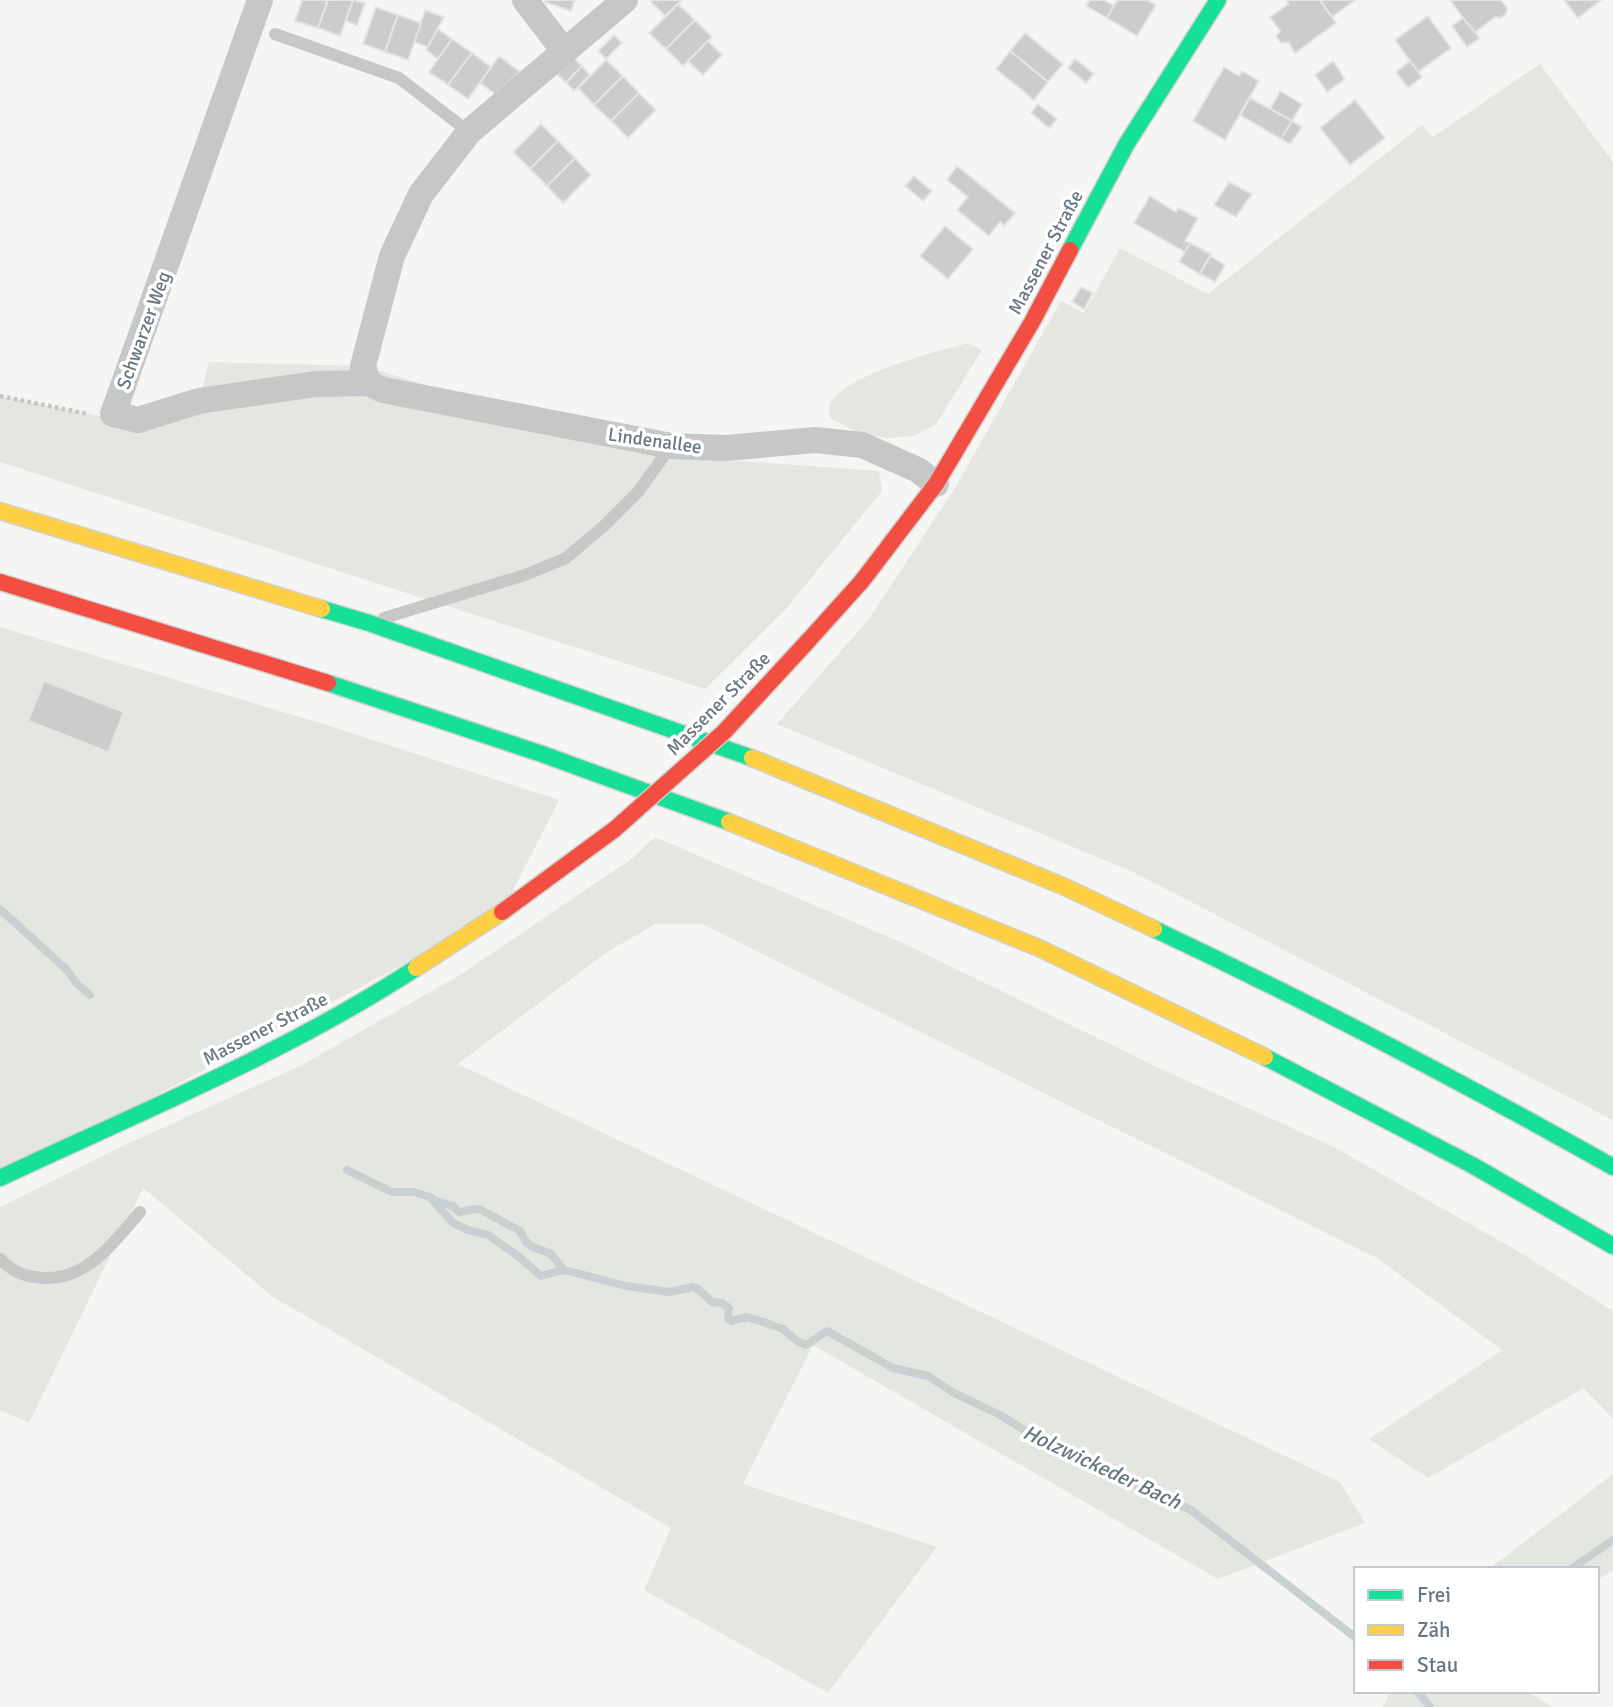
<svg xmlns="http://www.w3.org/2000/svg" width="1613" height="1707" viewBox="0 0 1613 1707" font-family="Signika,sans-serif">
	<rect width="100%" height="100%" fill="#f5f5f4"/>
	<g fill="#e4e6e2">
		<path d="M1540 64 1613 162V1120L1133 872 777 724 869 619 955 488 1061 301 1084 313 1120 248 1208 294 1422 125 1433 137Z"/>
		<path d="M968 343 982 350 936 424 914 436 889 438 863 435 830 418C830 416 829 408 829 407 839 375 939 351 968 343Z"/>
		<path d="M209 362 363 366 657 455 879 471 882 491 785 610 705 689 0 462V396L99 416 199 401Z"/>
		<path d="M0 627 336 728 559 800 502 912 0 1178Z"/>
		<path d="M655 837 905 944 1159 1068 1332 1146 1516 1250 1613 1311V1419L1584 1388 1428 1478 1369 1439 1502 1350 1377 1258 702 924H655L606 953 458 1064 1340 1482 1365 1523 1218 1579 813 1345 743 1484 937 1547 828 1693 644 1590 671 1528 273 1297 143 1188 29 1423 0 1410V1207L116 1149 302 1065 460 975 634 857Z"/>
		<path d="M1613 1474V1570L1597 1580V1569H1489Z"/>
		<path d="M1391 1691H1526L1553 1707H1383Z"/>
	</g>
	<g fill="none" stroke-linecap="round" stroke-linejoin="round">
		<g stroke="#c9d0d2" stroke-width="8">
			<path d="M0 909 67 970 77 984 90 995"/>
			<path d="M347 1170 392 1192H413L430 1197 453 1223 468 1230 488 1235 518 1256 541 1276 564 1270 626 1286 670 1292 692 1287 698 1289 712 1302 722 1303 729 1308 728 1318 731 1321 747 1317 760 1321 783 1329 797 1341 806 1345 827 1331 893 1368 928 1376 954 1393 1000 1415 1059 1451 1089 1460 1121 1479 1191 1510 1356 1638"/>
			<path d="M434 1200 453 1206 459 1212 476 1209 481 1210 520 1231 526 1242 531 1246 551 1254 564 1270"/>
			<path d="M1571 1569 1613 1540"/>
			<path d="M1417 1691 1430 1707"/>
		</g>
	</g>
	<g fill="#cbcccc" stroke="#e4e4e4" stroke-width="2">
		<path d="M302 0H328L318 28 295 21Z"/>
		<path d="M328 0H353L340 36 318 28Z"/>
		<path d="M353 0 365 3 357 25 346 21Z"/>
		<path d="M546 0H575L571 11 545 2Z"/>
		<path d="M654 0H682L665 16 651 2Z"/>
		<path d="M1090 0H1104L1114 6 1107 18 1086 6Z"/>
		<path d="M1117 0H1147L1156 5 1137 36 1107 18Z"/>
		<path d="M1320 0 1336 23 1295 53 1288 42 1281 43 1276 37 1280 31 1270 17 1288 4 1287 0Z"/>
		<path d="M1320 0H1355L1332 17Z"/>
		<path d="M1450 0H1501L1507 8 1506 14 1501 18 1495 17 1474 33Z"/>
		<path d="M1564 0H1601L1578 18Z"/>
		<path d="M678 4 695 20 666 49 649 33Z"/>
		<path d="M376 7 398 15 385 52 363 44Z"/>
		<path d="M425 10 444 17 428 47 414 42Z"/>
		<path d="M398 15 421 23 408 60 385 52Z"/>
		<path d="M1428 16 1451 48 1418 72 1395 40Z"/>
		<path d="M1463 18 1480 38 1467 47 1452 26Z"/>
		<path d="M695 20 712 37 683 66 666 49Z"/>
		<path d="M438 29 452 39 438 59 426 50Z"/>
		<path d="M1025 33 1063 64 1048 82 1010 51Z"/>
		<path d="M614 35 622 43 606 59 598 51Z"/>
		<path d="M452 39 472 53 448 85 429 72Z"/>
		<path d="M708 41 722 55 703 75 688 61Z"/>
		<path d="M1010 51 1048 82 1034 100 996 69Z"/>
		<path d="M472 53 491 67 468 99 448 85Z"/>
		<path d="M499 56 520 72 495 94 480 83Z"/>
		<path d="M574 58 582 66 566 83 557 74Z"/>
		<path d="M1075 59 1094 74 1086 83 1068 68Z"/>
		<path d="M606 60 623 76 594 105 578 88Z"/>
		<path d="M1333 61 1345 79 1327 92 1315 75Z"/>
		<path d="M1410 61 1422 77 1408 88 1396 72Z"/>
		<path d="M582 66 590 75 574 91 566 83Z"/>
		<path d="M1224 67 1239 76 1242 71 1259 81 1225 140 1193 121Z"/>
		<path d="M623 76 639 93 611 121 594 105Z"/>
		<path d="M1280 91 1302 104 1292 121 1270 109Z"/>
		<path d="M639 93 656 110 628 138 611 121Z"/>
		<path d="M1250 98 1292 121 1281 139 1240 115Z"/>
		<path d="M1355 100 1385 138 1350 165 1320 128Z"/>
		<path d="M1038 104 1057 119 1049 128 1031 113Z"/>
		<path d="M1292 121 1302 127 1290 144 1281 139Z"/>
		<path d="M541 124 558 141 530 169 513 152Z"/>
		<path d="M558 141 575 158 547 186 530 169Z"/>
		<path d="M575 158 591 175 563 203 547 186Z"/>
		<path d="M957 166 1015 213 1004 226 1000 222 989 236 957 210 968 197 947 180Z"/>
		<path d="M914 176 932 191 923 201 905 186Z"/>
		<path d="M1229 182 1252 194 1236 217 1214 205Z"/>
		<path d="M1150 196 1176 212 1178 208 1198 218 1185 241 1190 243 1185 252 1134 223Z"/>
		<path d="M945 226 973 249 948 279 920 256Z"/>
		<path d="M1190 243 1211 254 1200 274 1179 262Z"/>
		<path d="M1210 256 1225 265 1215 282 1200 274Z"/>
		<path d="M1081 287 1093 293 1084 309 1072 302Z"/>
		<path d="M44 681 124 712 108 752 28 721Z"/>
	</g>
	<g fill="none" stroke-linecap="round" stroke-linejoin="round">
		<defs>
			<g id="fast">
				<path d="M1070 250 1126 145 1218 0"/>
				<path d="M322 609 369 623 752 758"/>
				<path d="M328 683 542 754 729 822"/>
				<path d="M1154 929C1311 1003 1462 1082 1613 1167"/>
				<path d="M1265 1057 1472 1165 1613 1246"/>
				<path d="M0 1178C140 1112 286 1053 416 968"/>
			</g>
			<g id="slow">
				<path d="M0 511 322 609"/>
				<path d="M752 758 1065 887 1154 929"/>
				<path d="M729 822 1039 948 1265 1057"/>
				<path d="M416 968 502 912"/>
			</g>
			<g id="jam">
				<path d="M0 582 328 683"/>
				<path d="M808 641 862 581 936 484 1032 322 1070 250"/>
			</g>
		</defs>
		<use href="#fast" stroke="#d0d1d1" stroke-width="19"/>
		<use href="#slow" stroke="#d0d1d1" stroke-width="19"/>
		<use href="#jam" stroke="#d0d1d1" stroke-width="19"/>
		<path stroke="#c5c5c5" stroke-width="4.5" stroke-dasharray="3.5 3.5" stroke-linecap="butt" d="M0 396 88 414"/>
		<g stroke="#c6c7c8" stroke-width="12">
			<path d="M275 34 399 78 469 132"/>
			<path d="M384 618 525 575 566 558 605 525 638 492 671 446"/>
			<path d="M0 1259C13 1272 25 1277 44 1278 87 1280 114 1242 140 1212"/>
		</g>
		<g stroke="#c6c7c8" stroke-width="26">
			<path d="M260 0 113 414 138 420 199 401 316 384 368 383 383 390 671 446 726 448 815 440 862 445 918 470 936 484"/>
			<path d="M525 0 564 51"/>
			<path d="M368 383 363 366 392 256 421 194 469 132 625 0"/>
		</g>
		<use href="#fast" stroke="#16e098" stroke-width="16"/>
		<use href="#slow" stroke="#ffcf43" stroke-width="16"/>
		<use href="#jam" stroke="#f24e42" stroke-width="16"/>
		<defs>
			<path id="jam-bridge" d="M502 912 615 829 724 732 808 641"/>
		</defs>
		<use href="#jam-bridge" stroke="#d0d1d1" stroke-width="19" stroke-linecap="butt"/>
		<use href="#jam-bridge" stroke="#f24e42" stroke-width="16"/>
	</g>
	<g text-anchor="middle" stroke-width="7" stroke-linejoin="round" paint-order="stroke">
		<g font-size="19" fill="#697780" stroke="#fff">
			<text transform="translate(1045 252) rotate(-62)" y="7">Massener Straße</text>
			<text transform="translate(143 330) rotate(-70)" y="7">Schwarzer Weg</text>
			<text transform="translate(655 440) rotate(8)" y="7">Lindenallee</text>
			<text transform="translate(718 703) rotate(-45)" y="7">Massener Straße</text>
			<text transform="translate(265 1028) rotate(-27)" y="7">Massener Straße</text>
		</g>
		<g font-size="21" font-style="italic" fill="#65777d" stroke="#fff">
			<text transform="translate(1102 1467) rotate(25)" y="7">Holzwickeder Bach</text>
		</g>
	</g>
	<rect x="1354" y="1567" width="245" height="126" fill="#ffffff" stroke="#c3c9cc" stroke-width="2"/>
	<rect x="1368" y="1590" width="35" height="10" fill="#16e098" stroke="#c3c9cc" stroke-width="2"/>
	<text x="1417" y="1602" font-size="21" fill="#697780">Frei</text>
	<rect x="1368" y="1625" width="35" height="10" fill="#ffcf43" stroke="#c3c9cc" stroke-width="2"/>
	<text x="1417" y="1637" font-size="21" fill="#697780">Zäh</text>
	<rect x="1368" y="1660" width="35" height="10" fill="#f24e42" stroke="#c3c9cc" stroke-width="2"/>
	<text x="1417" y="1672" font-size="21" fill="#697780">Stau</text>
</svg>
